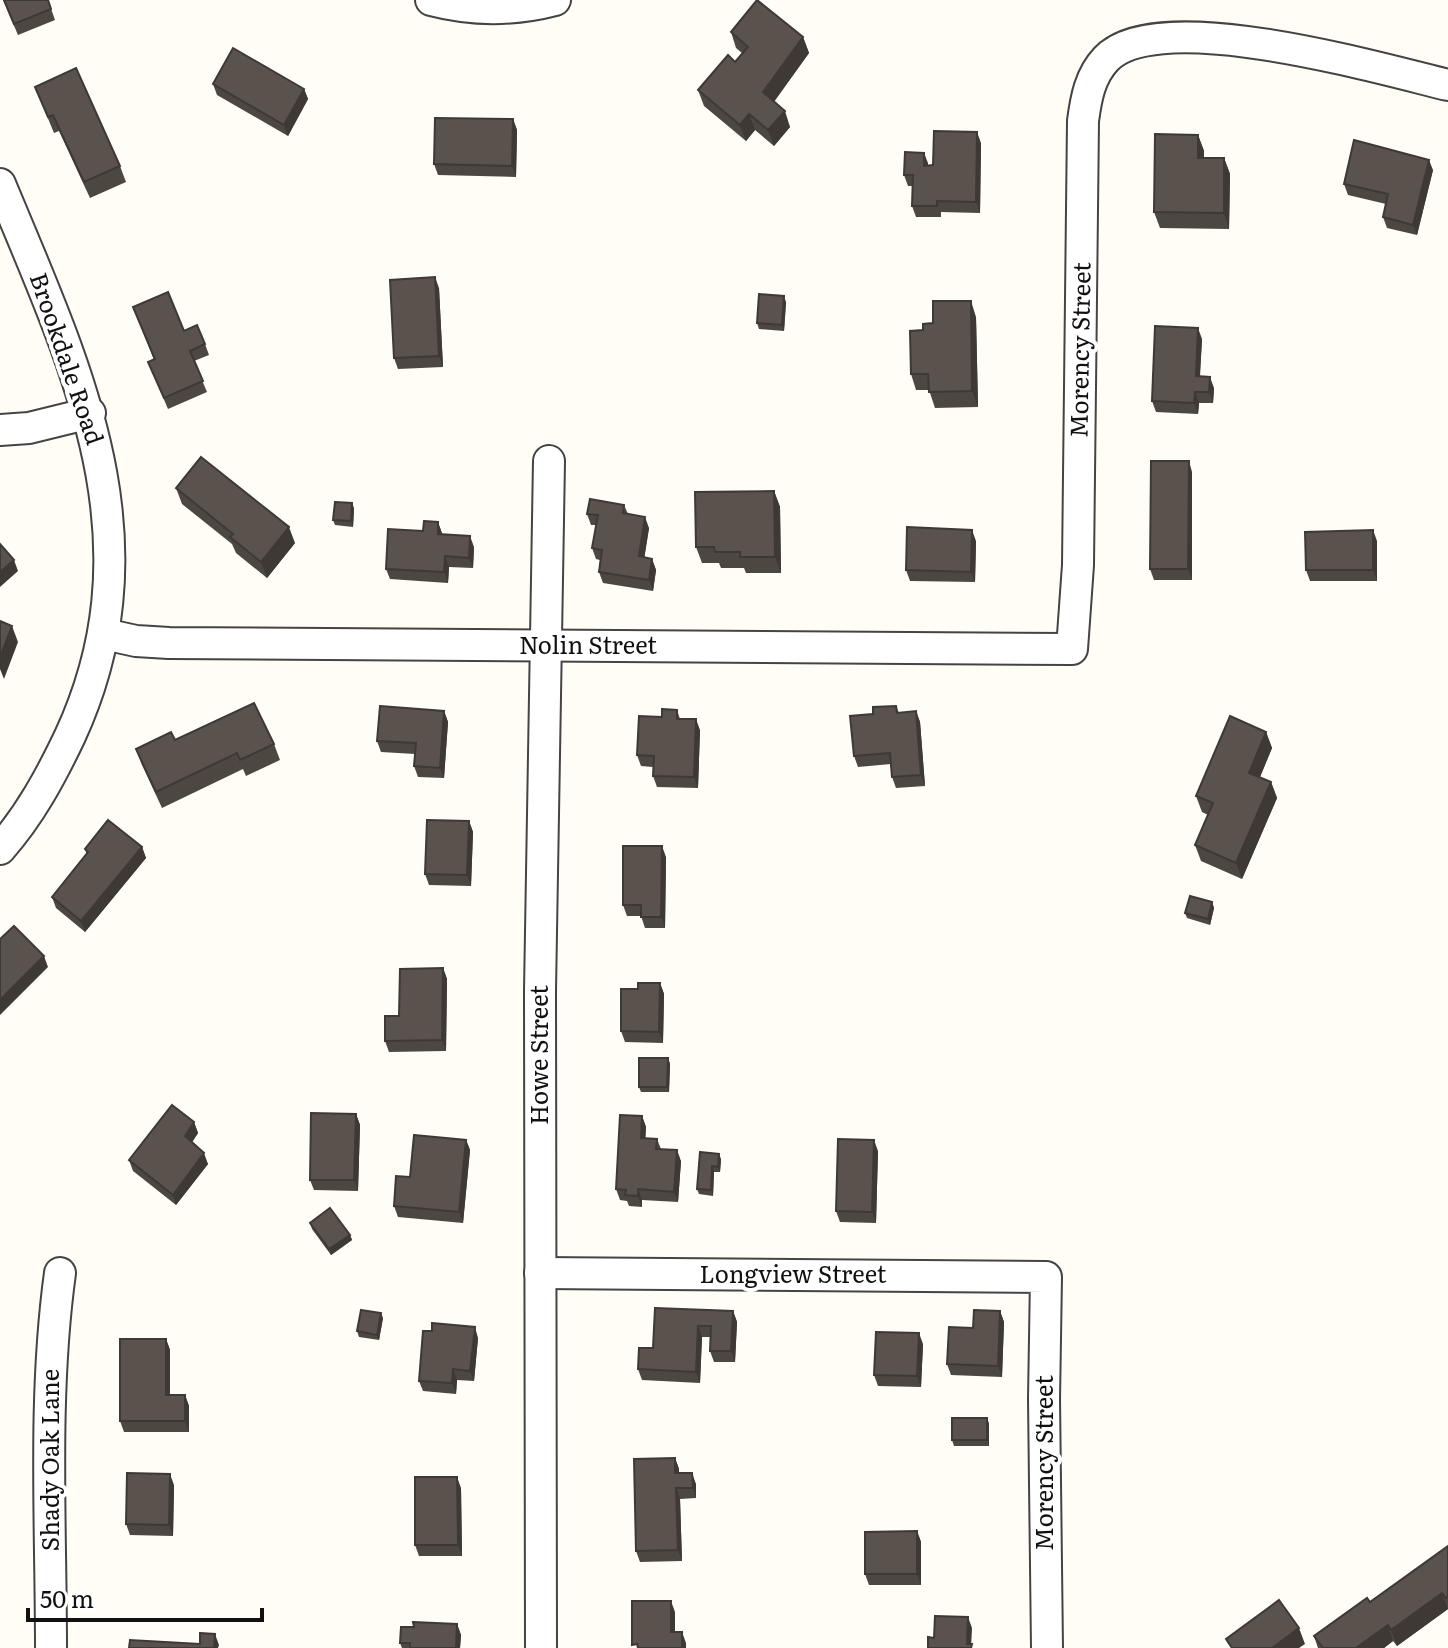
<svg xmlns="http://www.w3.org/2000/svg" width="1448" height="1648" viewBox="0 0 1448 1648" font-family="Literata,serif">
	<rect width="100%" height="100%" fill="#fffdf5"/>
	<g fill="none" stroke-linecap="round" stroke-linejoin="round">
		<defs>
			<g id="street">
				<path d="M431 0C473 11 513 11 555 0"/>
				<path d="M0 184C76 367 161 539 70 736 51 776 30 815 0 849"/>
				<path d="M0 430 29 428 90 413"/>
				<path d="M104 634 136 641 169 643 1072 649 1078 565 1083 121C1086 98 1090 76 1106 59 1157 4 1381 69 1448 85"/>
				<path d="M540 1273 1046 1277 1044 1399 1047 1648"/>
				<path d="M51 1648C51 1524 43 1396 60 1273"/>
				<path d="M541 1648 540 991 549 461"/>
			</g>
		</defs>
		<use href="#street" stroke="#444" stroke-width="34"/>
		<use href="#street" stroke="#fff" stroke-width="30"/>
	</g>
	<g fill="#4d4742">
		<path d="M3 0H48L55 20 18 35Z"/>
		<path d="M731 32 803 37 809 53 774 102 790 127 774 146 755 130 746 141 704 106 698 90 735 62 742 53 736 48Z"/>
		<path d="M213 84 304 89 308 99 288 136 217 95Z"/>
		<path d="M35 87 120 166 126 182 90 198 59 131 54 133Z"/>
		<path d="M513 119 517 130 516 177 438 175 434 164Z"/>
		<path d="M1198 135 1204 151V158H1224L1230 174 1229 229 1160 228 1154 212Z"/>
		<path d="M981 143 980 213 941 212V217H916L912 206 913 186H908L904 175 928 163V166L933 165Z"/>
		<path d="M1433 170 1417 235 1387 228 1383 217 1386 204 1348 195 1344 184Z"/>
		<path d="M439 288 443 367 398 369 394 358Z"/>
		<path d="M786 302 784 331 759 329 757 323Z"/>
		<path d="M133 307 184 331 205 344 209 355 194 361 207 392 168 409 148 362 154 360Z"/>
		<path d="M976 317 978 407 935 408 929 390H916L911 374 923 330 933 323Z"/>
		<path d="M1202 339 1200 377 1214 388 1213 403H1199L1198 414 1156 412 1152 401Z"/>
		<path d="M1192 472V580H1154L1150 569Z"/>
		<path d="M176 488 295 543 267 578 236 553 232 544 182 504Z"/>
		<path d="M774 491 780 507 781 573H746L744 568H721L719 563H702L696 547Z"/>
		<path d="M624 505 628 514 649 528 644 558 652 559 656 570 653 591 603 583 599 572 600 560 596 559 592 548 596 525H591L587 514Z"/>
		<path d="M354 508 353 527 335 525 333 520Z"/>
		<path d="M438 522 442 534 474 547 473 568 449 567 448 583 390 579 386 569 423 531Z"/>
		<path d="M976 541 975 582 910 581 906 570Z"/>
		<path d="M1377 541V581H1310L1306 570Z"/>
		<path d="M896 706 899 713 916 711 920 722 925 786 896 788 892 777 891 764 858 767 854 756 873 714Z"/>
		<path d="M677 710 680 719 700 730 698 788 657 787 653 776V767L641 766 637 755 662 717Z"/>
		<path d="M444 711 448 722 444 778 418 777 414 766 415 754 381 752 377 741Z"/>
		<path d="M1266 732 1272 748 1260 777 1271 782 1277 798 1242 879 1201 861 1195 845 1208 815 1202 812 1196 796Z"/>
		<path d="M175 740 274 744 280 760 246 776 243 769 162 808 142 765 136 749Z"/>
		<path d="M469 821 473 832 471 886 429 885 425 874Z"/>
		<path d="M142 847 146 858 85 932 56 908 52 897 87 855 85 849Z"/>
		<path d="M666 857 665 928H645L641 916H627L623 905Z"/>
		<path d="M1212 902 1214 908 1210 925 1187 918 1185 913Z"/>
		<path d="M443 968 447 979 446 1051 389 1052 385 1041 399 1016Z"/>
		<path d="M660 983 664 994 663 1043 625 1042 621 1031 638 989Z"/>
		<path d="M668 1058 670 1064 669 1092H641L639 1087Z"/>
		<path d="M356 1114 360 1125 358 1191 314 1190 310 1180Z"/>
		<path d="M642 1116 646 1127 645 1138 657 1139 661 1149 681 1161 678 1202 642 1200V1207L629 1206 627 1201 620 1200 616 1189Z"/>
		<path d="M194 1122 198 1133 192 1142 208 1164 176 1205 133 1171 129 1160Z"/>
		<path d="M466 1140 470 1150 463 1223 398 1217 394 1206 410 1177Z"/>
		<path d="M878 1151 876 1223 840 1222 836 1211Z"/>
		<path d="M700 1152 721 1159 720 1172H714L713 1196 699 1194 697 1189Z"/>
		<path d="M310 1223 350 1235 352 1240 331 1255 312 1229Z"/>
		<path d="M655 1308 733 1311 737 1322 735 1362H714L710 1351 711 1337H702L700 1383 642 1380 638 1369 653 1348Z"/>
		<path d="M1000 1311 1004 1322 1002 1377 951 1375 947 1364 973 1328Z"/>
		<path d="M383 1318 379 1340 359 1337 357 1331Z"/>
		<path d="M478 1338 474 1381 457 1380 456 1394 423 1391 419 1381Z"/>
		<path d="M166 1339 170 1350V1395H185L189 1406V1432H124L120 1421Z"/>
		<path d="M923 1344 921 1387 878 1386 874 1375Z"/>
		<path d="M987 1418 989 1424V1446H954L952 1440Z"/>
		<path d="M675 1458 679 1469V1473L696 1484V1498L680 1499 682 1561 640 1562 636 1551Z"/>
		<path d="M174 1485 173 1536 130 1535 126 1524Z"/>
		<path d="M461 1488 462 1556H419L415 1545Z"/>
		<path d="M917 1531 921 1542V1585H869L865 1574Z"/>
		<path d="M1448 1546V1609L1397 1646 1393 1641 1384 1648H1318L1314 1636 1370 1602Z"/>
		<path d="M457 1624 461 1635 460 1648H402L400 1643 414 1627Z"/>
	</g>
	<g fill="#3f3936">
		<path d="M803 37 809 53 769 108 763 92Z"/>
		<path d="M304 89 308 99 288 136 284 125Z"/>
		<path d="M785 111 790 127 774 146 768 130Z"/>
		<path d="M749 114 755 130 746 141 740 125Z"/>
		<path d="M513 119 517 130 516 177 512 166Z"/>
		<path d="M977 132 981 143 980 213 976 202Z"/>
		<path d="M1198 135 1204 151V174L1198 158Z"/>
		<path d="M924 153 928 163 927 176 924 166Z"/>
		<path d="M1224 158 1230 174 1229 229 1224 213Z"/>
		<path d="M1429 160 1433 170 1417 235 1413 225Z"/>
		<path d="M435 277 439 288 443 367 439 356Z"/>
		<path d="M784 296 786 302 784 331 782 325Z"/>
		<path d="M971 301 976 317 978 407 972 391Z"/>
		<path d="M1198 328 1202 339 1199 387 1196 376Z"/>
		<path d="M1210 377 1214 388 1213 403 1209 392Z"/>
		<path d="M1195 392 1199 403 1198 414 1194 403Z"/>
		<path d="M1189 461 1192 472V580L1188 569Z"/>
		<path d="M774 491 780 507 781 573 775 557Z"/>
		<path d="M352 503 354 508 353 527 351 521Z"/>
		<path d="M645 517 649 528 643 567 639 556Z"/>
		<path d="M438 522 442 533V545L438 534Z"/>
		<path d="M289 527 295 543 267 578 261 562Z"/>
		<path d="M972 530 976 541 975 582 971 572Z"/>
		<path d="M1373 530 1377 541V581L1373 570Z"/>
		<path d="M470 536 474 547 473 568 469 558Z"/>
		<path d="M445 556 449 567 448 583 444 572Z"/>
		<path d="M652 559 656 570 653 591 649 580Z"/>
		<path d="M14 560 18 571 0 587V572Z"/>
		<path d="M12 626 18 642 4 679 0 669V657Z"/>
		<path d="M444 711 448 722 444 778 440 768Z"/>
		<path d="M916 711 920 722 925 786 921 775Z"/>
		<path d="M696 719 700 730 698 788 694 777Z"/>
		<path d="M1266 732 1272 748 1255 789 1249 773Z"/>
		<path d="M1271 782 1277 798 1242 879 1236 863Z"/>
		<path d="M469 821 473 832 471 886 467 875Z"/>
		<path d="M662 846 666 857 665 928 661 917Z"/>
		<path d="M142 847 146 858 85 932 81 921Z"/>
		<path d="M1212 902 1214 908 1210 925 1208 919Z"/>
		<path d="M44 956 48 967 0 1015V1000Z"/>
		<path d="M443 968 447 979 446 1051 442 1040Z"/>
		<path d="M660 983 664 994 663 1043 659 1032Z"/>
		<path d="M668 1058 670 1064 669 1092 667 1087Z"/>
		<path d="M356 1114 360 1125 358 1191 354 1180Z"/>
		<path d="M642 1116 646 1127 645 1149 641 1138Z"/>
		<path d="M194 1122 198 1133 189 1147 185 1136Z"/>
		<path d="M466 1140 470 1150 463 1223 459 1212Z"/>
		<path d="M874 1140 878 1151 876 1223 872 1212Z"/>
		<path d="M677 1150 681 1161 678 1202 674 1192Z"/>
		<path d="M204 1153 208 1164 176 1205 173 1195Z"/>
		<path d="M719 1154 721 1159 720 1172 718 1167Z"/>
		<path d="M712 1166 714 1172 713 1196 711 1190Z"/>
		<path d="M638 1189 642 1200V1207L638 1196Z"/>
		<path d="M350 1235 352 1240 331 1255 329 1249Z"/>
		<path d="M733 1311 737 1322 735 1362 731 1351Z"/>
		<path d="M1000 1311 1004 1322 1002 1377 998 1366Z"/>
		<path d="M381 1313 383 1318 379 1340 377 1335Z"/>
		<path d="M698 1326 702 1337 700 1383 696 1372Z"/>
		<path d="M475 1327 478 1338 474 1381 470 1371Z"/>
		<path d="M919 1333 923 1344 921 1387 917 1376Z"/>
		<path d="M166 1339 170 1350V1406L166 1395Z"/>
		<path d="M453 1369 457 1380 456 1394 452 1383Z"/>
		<path d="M185 1395 189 1406V1432L185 1421Z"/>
		<path d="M987 1418 989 1424V1446L987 1440Z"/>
		<path d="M675 1458 679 1469V1484L675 1473Z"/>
		<path d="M692 1473 696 1484V1498L693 1488Z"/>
		<path d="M170 1474 174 1485 173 1536 169 1525Z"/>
		<path d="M457 1477 461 1488 462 1556 458 1545Z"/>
		<path d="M676 1488 680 1499 682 1561 678 1550Z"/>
		<path d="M917 1531 921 1542V1585L917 1574Z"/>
		<path d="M1442 1593 1448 1609 1397 1646 1391 1630Z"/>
		<path d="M671 1601 675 1612V1643L671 1632Z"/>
		<path d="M968 1617 972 1628 971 1648 967 1644Z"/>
		<path d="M457 1624 461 1635 460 1648H456Z"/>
		<path d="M1388 1625 1393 1641 1384 1648H1356Z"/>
		<path d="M1299 1628 1305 1644 1299 1648H1272Z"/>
		<path d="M682 1632 686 1643V1648H682Z"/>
		<path d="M215 1634 219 1645 218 1648H214Z"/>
	</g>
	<g fill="#5a524d" stroke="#3f3936" stroke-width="2">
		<path d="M4 0H48L51 9 14 24Z"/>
		<path d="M757 0 803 37 763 92 785 111 768 130 749 114 740 125 698 90 728 55 735 62 748 47 731 32Z"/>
		<path d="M233 48 304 89 284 125 213 84Z"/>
		<path d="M76 68 120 166 84 182 53 115 48 117 35 87Z"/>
		<path d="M435 118 513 119 512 166 434 164Z"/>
		<path d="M934 131 977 132 976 202 937 201V206H912L913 175H904L905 152 924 153V166L933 165Z"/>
		<path d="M1155 134 1198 135V158H1224V213L1154 212Z"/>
		<path d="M1354 140 1429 160 1413 225 1383 217 1388 194 1344 184Z"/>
		<path d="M435 277 439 356 394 358 390 280Z"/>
		<path d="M168 292 184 331 197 325 205 344 190 351 203 381 164 398 148 362 155 359 133 307Z"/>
		<path d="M759 294 784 296 782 325 757 323Z"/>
		<path d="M933 301H971L972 391 929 392 928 374H911L910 331 923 330V324L933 323Z"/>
		<path d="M1155 326 1198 328 1196 376 1210 377 1209 392H1195L1194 403 1152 401Z"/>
		<path d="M201 457 289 527 261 562 230 537 233 534 176 488Z"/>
		<path d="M1151 461H1189L1188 569H1150Z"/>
		<path d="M774 491 775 557H740V552H715L714 547H696L695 492Z"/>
		<path d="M590 499 624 505 623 513 645 517 639 556 652 559 649 580 599 572 602 550 592 548 598 515 587 514Z"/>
		<path d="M335 502 352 503 351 521 333 520Z"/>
		<path d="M424 521 438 522V534L470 536 469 558 445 556 444 572 386 569 388 529 423 531Z"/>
		<path d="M907 527 972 530 971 572 906 570Z"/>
		<path d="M1373 530V570H1306L1305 532Z"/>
		<path d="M0 544 14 560 0 572Z"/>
		<path d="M0 621 12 626 0 657Z"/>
		<path d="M254 703 274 744 240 760 237 753 156 792 136 749 171 732 175 740Z"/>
		<path d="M380 706 444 711 440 768 414 766 416 743 377 741Z"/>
		<path d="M896 706 897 713 916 711 921 775 892 777 890 753 854 756 850 716 873 714V707Z"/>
		<path d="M662 709 677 710V719H696L694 777 653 776 654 756 637 755 639 716 662 717Z"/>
		<path d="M1230 716 1266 732 1249 773 1271 782 1236 863 1195 845 1213 803 1196 796Z"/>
		<path d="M108 820 142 847 81 921 52 897 88 852 85 849Z"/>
		<path d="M427 820 469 821 467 875 425 874Z"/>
		<path d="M623 846H662L661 917H641V905H623Z"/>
		<path d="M1190 896 1212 902 1208 919 1185 913Z"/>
		<path d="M14 926 44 956 0 1000V939Z"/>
		<path d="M443 968 442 1040 385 1041V1016H399L400 969Z"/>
		<path d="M638 983H660L659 1032 621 1031V989H638Z"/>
		<path d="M639 1058H668L667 1087H639Z"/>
		<path d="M172 1105 194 1122 185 1136 204 1153 173 1195 129 1160Z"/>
		<path d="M311 1113 356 1114 354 1180H310Z"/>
		<path d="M620 1115 642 1116 641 1138 657 1139 656 1149 677 1150 674 1192 638 1189V1196L625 1195 626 1190 616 1189Z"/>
		<path d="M414 1135 466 1140 459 1212 394 1206 396 1176 410 1177Z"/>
		<path d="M838 1139 874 1140 872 1212 836 1211Z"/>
		<path d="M700 1152 719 1154 718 1167 712 1166 711 1190 697 1189Z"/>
		<path d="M330 1208 350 1235 329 1249 310 1223Z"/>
		<path d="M655 1308 733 1311 731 1351H710L711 1326H698L696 1372 638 1369 639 1348H653Z"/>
		<path d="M361 1310 381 1313 377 1335 357 1331Z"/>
		<path d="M974 1310 1000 1311 998 1366 947 1364 949 1327 973 1328Z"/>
		<path d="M432 1323 475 1327 470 1371 453 1369 452 1383 419 1381 423 1331H432Z"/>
		<path d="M876 1332 919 1333 917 1376 874 1375Z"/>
		<path d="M120 1339H166V1395H185V1421H120Z"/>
		<rect x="952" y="1418" width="35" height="22"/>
		<path d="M675 1458V1473H692L693 1488H676L678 1550 636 1551 634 1459Z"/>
		<path d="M127 1473 170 1474 169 1525 126 1524Z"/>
		<path d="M415 1477H457L458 1545H415Z"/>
		<path d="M917 1531V1574H865V1532Z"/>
		<path d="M1448 1546V1596L1446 1598 1442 1593 1391 1630 1388 1625 1356 1648H1323L1314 1636 1367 1598 1370 1602Z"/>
		<path d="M1279 1600 1299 1628 1272 1648H1232L1226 1639Z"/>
		<path d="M632 1601H671V1632H682V1648H638L637 1644 632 1645Z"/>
		<path d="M935 1616 968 1617 967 1644H972L971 1648H928V1637L934 1638Z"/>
		<path d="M413 1622 457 1624 456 1648H410V1643H400L401 1627H414Z"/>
		<path d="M200 1633 215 1634 214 1648H129L130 1640 200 1644Z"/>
	</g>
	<g text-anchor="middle" stroke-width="8" stroke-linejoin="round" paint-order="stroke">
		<g font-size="24" fill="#111" stroke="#fff">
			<text transform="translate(1081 350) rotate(-89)" y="8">Morency Street</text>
			<text transform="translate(66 359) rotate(71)" y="8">Brookdale Road</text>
			<text x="588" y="654">Nolin Street</text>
			<text transform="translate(540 1055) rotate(-90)" y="8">Howe Street</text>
			<text x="793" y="1283">Longview Street</text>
			<text transform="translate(51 1460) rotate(-90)" y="8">Shady Oak Lane</text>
			<text transform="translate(1045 1463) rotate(-90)" y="8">Morency Street</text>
		</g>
	</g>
	<path d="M28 1608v12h234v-12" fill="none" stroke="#111111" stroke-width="4"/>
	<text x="40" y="1608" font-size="24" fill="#111111" stroke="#ffffff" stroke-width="6" paint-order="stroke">50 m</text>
</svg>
